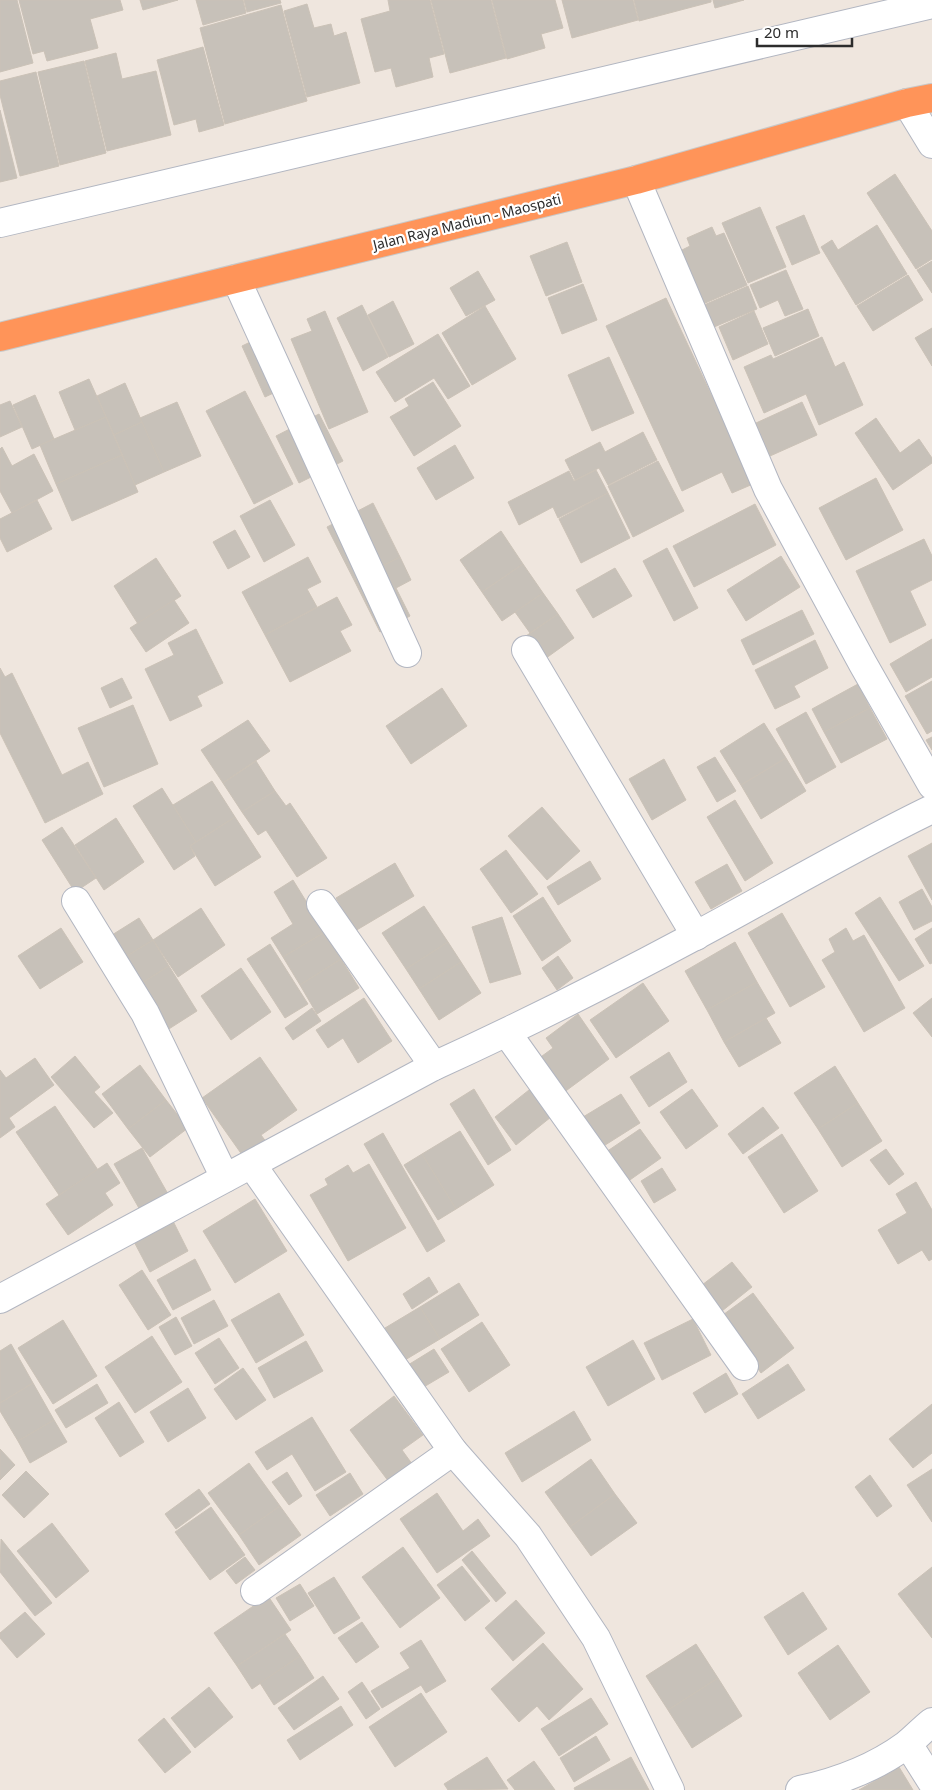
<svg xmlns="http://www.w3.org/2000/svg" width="932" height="1790" viewBox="0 0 932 1790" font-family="'Noto Sans',sans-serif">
	<rect width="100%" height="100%" fill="#efe6de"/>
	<g fill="#c7c1b9" stroke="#cbc2b7">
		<path d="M0 0H17L33 63 0 72Z"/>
		<path d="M19 0H120L123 10 90 19 98 48 47 61 44 51 33 54Z"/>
		<path d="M140 0H178L143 10Z"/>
		<path d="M196 0H243L246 13 203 25Z"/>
		<path d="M244 0H280L281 3 247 12Z"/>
		<path d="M388 0H430L444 54 429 58 433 77 396 87 391 68 375 72 361 19 390 11Z"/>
		<path d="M431 0H491L506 58 450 73Z"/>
		<path d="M492 0H555L563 28 541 34 545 48 507 59Z"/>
		<path d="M562 0H633L638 20 572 38Z"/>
		<path d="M634 0H711V2L639 21Z"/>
		<path d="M713 0H744L715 8Z"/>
		<path d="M307 4 314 28 331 24 334 36 346 32 360 83 307 97 284 11Z"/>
		<path d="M281 5 307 101 225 124 200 28Z"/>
		<path d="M203 47 224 125 199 132 196 119 174 125 157 60Z"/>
		<path d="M116 53 122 79 156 71 171 135 107 151 85 61Z"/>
		<path d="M84 61 106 153 60 165 38 72Z"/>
		<path d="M36 72 59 166 20 176 0 95V81Z"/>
		<path d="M0 110 17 178 0 182Z"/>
		<path d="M895 174 932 231V259L916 269 867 193Z"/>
		<path d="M760 207 786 267 748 283 722 223Z"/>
		<path d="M804 215 820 253 792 265 776 227Z"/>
		<path d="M877 225 907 274 856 305 821 247 832 240 838 250Z"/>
		<path d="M712 227 716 236 724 233 747 285 703 304 680 251 690 246 687 238Z"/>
		<path d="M567 242 582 282 546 296 530 256Z"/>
		<path d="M932 261V293L917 270Z"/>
		<path d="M786 270 803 309 785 316 778 300 760 308 750 285Z"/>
		<path d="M478 271 495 300 466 316 450 288Z"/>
		<path d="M908 275 923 300 873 331 857 306Z"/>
		<path d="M583 284 597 320 562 334 548 298Z"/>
		<path d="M748 286 757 309 714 327 704 305Z"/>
		<path d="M666 298 753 484 732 493 722 472 682 491 606 326Z"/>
		<path d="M393 301 414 344 389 357 368 315Z"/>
		<path d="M362 305 388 357 363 371 337 318Z"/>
		<path d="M485 306 516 359 472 385 442 333Z"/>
		<path d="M808 309 819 336 775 356 763 328Z"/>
		<path d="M325 311 368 412 329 429 291 339 312 331 307 319Z"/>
		<path d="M754 311 768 344 733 360 719 327Z"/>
		<path d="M932 328V366L915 338Z"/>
		<path d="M271 332 295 383 265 397 242 346Z"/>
		<path d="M438 334 470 386 448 399 434 378 395 402 376 372Z"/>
		<path d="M822 337 835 367 844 362 863 405 819 425 806 394 764 413 744 367 771 355 773 359Z"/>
		<path d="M609 357 634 413 592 431 568 375Z"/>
		<path d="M89 379 106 417 75 430 59 392Z"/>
		<path d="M433 382 461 426 414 456 390 417 409 406 405 399Z"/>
		<path d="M125 383 142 422 114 435 97 396Z"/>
		<path d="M245 391 293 484 254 504 206 411Z"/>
		<path d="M35 395 54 439 32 449 13 405Z"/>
		<path d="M10 401 22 427 0 437V405Z"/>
		<path d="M177 402 201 456 164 472 140 418Z"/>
		<path d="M802 402 817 435 770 456 756 423Z"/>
		<path d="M319 414 343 461 299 483 276 436Z"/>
		<path d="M106 417 122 455 56 484 40 445Z"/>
		<path d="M876 418 900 453 919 439 932 458V463L893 490 855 433Z"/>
		<path d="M142 422 164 472 135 485 114 435Z"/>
		<path d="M643 432 657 460 608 485 599 468 575 480 565 460 600 442 605 452Z"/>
		<path d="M455 445 474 478 436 500 417 468Z"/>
		<path d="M2 447 12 466 34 454 53 491 12 513 0 491V449Z"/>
		<path d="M122 455 138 492 72 521 56 484Z"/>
		<path d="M658 461 684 511 633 537 608 486Z"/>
		<path d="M596 470 608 493 558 518 553 507 519 525 508 502 569 471 574 481Z"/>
		<path d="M876 478 903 530 846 560 819 508Z"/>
		<path d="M608 493 630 538 581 563 559 519Z"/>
		<path d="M37 500 52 529 7 552 0 538V519Z"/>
		<path d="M270 500 295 545 264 562 240 516Z"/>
		<path d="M373 503 400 557 354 580 327 527Z"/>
		<path d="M755 504 776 545 694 587 673 546Z"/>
		<path d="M235 530 250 557 228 569 213 542Z"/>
		<path d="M501 531 523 564 482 592 460 560Z"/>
		<path d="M924 539 932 556V580L910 591 926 625 890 643 856 571Z"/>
		<path d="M667 548 698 608 674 621 643 561Z"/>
		<path d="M781 556 800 587 746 621 727 590Z"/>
		<path d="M308 557 321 582 307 589 317 607 265 635 242 592Z"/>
		<path d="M400 557 411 580 396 588 410 616 380 632 354 580Z"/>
		<path d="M156 558 181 596 138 624 114 586Z"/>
		<path d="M523 564 543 593 502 621 482 592Z"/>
		<path d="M615 568 632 596 593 618 576 590Z"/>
		<path d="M543 593 558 614 530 633 515 612Z"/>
		<path d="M337 597 352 625 340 631 351 651 290 682 265 635Z"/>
		<path d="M174 600 189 623 146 652 130 628Z"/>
		<path d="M802 610 814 634 753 665 741 640Z"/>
		<path d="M558 614 574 638 542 661 526 636Z"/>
		<path d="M196 629 223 683 197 696 202 706 170 721 145 669 174 655 168 643Z"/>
		<path d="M932 639V677L906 692 890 664Z"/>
		<path d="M815 640 828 668 794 686 800 697 775 709 755 670Z"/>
		<path d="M0 668 5 677 12 673 62 775 88 762 103 794 45 823 0 733Z"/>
		<path d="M122 678 132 698 110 708 101 688Z"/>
		<path d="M932 681V731L927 734 905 696Z"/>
		<path d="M858 684 870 708 824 732 812 709Z"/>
		<path d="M442 688 467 726 411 764 386 726Z"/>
		<path d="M133 705 158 764 104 787 78 728Z"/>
		<path d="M870 708 887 739 841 763 824 732Z"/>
		<path d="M806 712 836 767 806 784 776 729Z"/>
		<path d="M248 720 270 751 223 783 201 750Z"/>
		<path d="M764 723 786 758 741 785 720 751Z"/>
		<path d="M932 737V750L926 740Z"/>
		<path d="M715 757 736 791 717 802 697 767Z"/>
		<path d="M786 758 806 791 761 819 741 785Z"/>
		<path d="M664 759 686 800 652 820 629 779Z"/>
		<path d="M256 761 275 791 242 812 223 783Z"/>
		<path d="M212 781 235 817 196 842 173 805Z"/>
		<path d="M162 788 196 842 190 846 195 856 174 870 133 806Z"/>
		<path d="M275 791 286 806 290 803 327 858 297 877 266 830 258 835 242 812Z"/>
		<path d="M735 800 773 863 745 881 707 817Z"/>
		<path d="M542 807 580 851 547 880 508 836Z"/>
		<path d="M235 817 261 857 215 886 190 846Z"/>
		<path d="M116 818 144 862 104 890 75 845Z"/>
		<path d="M62 827 96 878 75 892 42 840Z"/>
		<path d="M932 843V900L908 856Z"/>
		<path d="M506 850 538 894 511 913 480 869Z"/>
		<path d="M590 861 601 879 558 905 547 887Z"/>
		<path d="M395 863 414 896 355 931 336 898Z"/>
		<path d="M727 864 742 891 711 909 695 882Z"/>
		<path d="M293 880 325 932 283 957 271 938 293 924 274 892Z"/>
		<path d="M922 889 932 907V921L914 930 899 902Z"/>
		<path d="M543 897 571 941 542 961 513 916Z"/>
		<path d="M880 897 924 966 899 981 855 913Z"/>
		<path d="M424 906 448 942 406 969 382 933Z"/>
		<path d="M201 908 225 945 178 977 153 940Z"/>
		<path d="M782 913 825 987 790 1007 748 933Z"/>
		<path d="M502 917 521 974 490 983 472 927Z"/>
		<path d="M139 918 153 940 117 962 104 940Z"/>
		<path d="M61 928 83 962 40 989 18 956Z"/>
		<path d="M846 928 853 941 864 935 905 1008 864 1032 822 960 835 952 829 939Z"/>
		<path d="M932 928V963L930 964 915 939Z"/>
		<path d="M325 932 341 959 300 985 283 957Z"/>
		<path d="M153 940 169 966 134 988 117 962Z"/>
		<path d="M448 942 461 962 419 989 406 969Z"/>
		<path d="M735 942 757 982 707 1010 685 971Z"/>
		<path d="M270 944 308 1004 285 1018 247 959Z"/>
		<path d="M558 956 573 978 557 990 542 968Z"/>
		<path d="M341 959 359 988 317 1014 300 985Z"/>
		<path d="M461 962 481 993 439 1020 419 989Z"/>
		<path d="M169 966 197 1011 161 1034 134 988Z"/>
		<path d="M241 968 271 1012 231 1040 201 996Z"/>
		<path d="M757 982 775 1013 724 1042 707 1010Z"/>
		<path d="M643 983 669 1021 616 1058 590 1020Z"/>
		<path d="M364 998 392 1041 358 1063 343 1038 328 1048 316 1030Z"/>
		<path d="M932 998V1037L913 1013Z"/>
		<path d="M312 1008 321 1021 293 1040 285 1028Z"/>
		<path d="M578 1014 609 1059 563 1093 538 1059 553 1048 546 1038Z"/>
		<path d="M766 1018 781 1043 739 1067 724 1042Z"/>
		<path d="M669 1052 687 1082 649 1107 630 1077Z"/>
		<path d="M75 1056 100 1087 94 1092 113 1113 94 1128 51 1077Z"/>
		<path d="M260 1057 297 1110 261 1135 267 1143 245 1159 202 1098Z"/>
		<path d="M35 1058 54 1085 9 1118 15 1127 0 1138V1070L6 1078Z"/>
		<path d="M140 1065 166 1100 128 1129 102 1094Z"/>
		<path d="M835 1066 858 1103 818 1129 794 1093Z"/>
		<path d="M534 1086 556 1113 516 1145 495 1117Z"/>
		<path d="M474 1089 511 1150 488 1165 450 1104Z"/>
		<path d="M692 1089 718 1126 686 1149 660 1112Z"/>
		<path d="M621 1094 640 1123 602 1147 583 1117Z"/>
		<path d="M166 1100 188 1128 150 1157 128 1129Z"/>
		<path d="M858 1103 882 1141 842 1167 818 1129Z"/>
		<path d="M55 1106 98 1170 59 1195 16 1132Z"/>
		<path d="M763 1107 779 1128 743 1154 728 1134Z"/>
		<path d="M640 1129 661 1158 627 1182 606 1152Z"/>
		<path d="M460 1131 494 1185 456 1209 422 1154Z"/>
		<path d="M383 1133 445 1241 427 1252 364 1144Z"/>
		<path d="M782 1134 818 1191 784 1213 748 1157Z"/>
		<path d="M142 1148 168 1194 140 1210 114 1164Z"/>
		<path d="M886 1149 904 1174 889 1185 870 1160Z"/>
		<path d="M422 1154 456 1209 438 1220 404 1165Z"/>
		<path d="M107 1163 120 1183 105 1193 113 1205 68 1235 46 1204Z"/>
		<path d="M369 1164 406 1228 348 1261 310 1195 328 1185 325 1179 348 1165 353 1173Z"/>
		<path d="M662 1168 676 1190 654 1203 641 1181Z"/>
		<path d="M916 1182 932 1210V1259L929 1261 922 1250 898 1264 878 1230 907 1213 896 1194Z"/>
		<path d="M255 1199 287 1251 235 1283 203 1231Z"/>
		<path d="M170 1215 188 1251 150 1272 131 1236Z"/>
		<path d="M195 1259 211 1290 173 1310 157 1280Z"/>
		<path d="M732 1262 752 1287 722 1311 702 1285Z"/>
		<path d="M142 1270 171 1315 148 1330 119 1285Z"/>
		<path d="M429 1277 438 1292 412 1309 403 1294Z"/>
		<path d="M459 1283 479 1315 440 1339 420 1307Z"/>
		<path d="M279 1293 304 1335 256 1363 231 1320Z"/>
		<path d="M753 1293 794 1348 761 1373 720 1317Z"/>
		<path d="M214 1300 228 1326 194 1344 181 1318Z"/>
		<path d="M420 1307 440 1339 405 1360 385 1328Z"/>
		<path d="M176 1317 192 1346 175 1355 159 1327Z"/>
		<path d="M693 1319 711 1355 662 1380 644 1343Z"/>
		<path d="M63 1320 97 1376 53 1404 18 1348Z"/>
		<path d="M482 1322 510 1365 469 1392 441 1349Z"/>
		<path d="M152 1336 182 1382 135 1413 105 1367Z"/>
		<path d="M219 1338 239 1368 215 1384 195 1353Z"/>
		<path d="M633 1340 655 1379 608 1406 586 1367Z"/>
		<path d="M306 1341 323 1371 274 1398 258 1368Z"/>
		<path d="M11 1344 33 1383 0 1403V1351Z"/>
		<path d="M434 1349 449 1372 422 1388 408 1365Z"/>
		<path d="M788 1364 805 1390 758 1419 742 1394Z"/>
		<path d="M243 1368 266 1400 236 1420 214 1389Z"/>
		<path d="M726 1373 738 1394 705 1413 693 1393Z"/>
		<path d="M33 1383 54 1420 18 1441 0 1411V1403Z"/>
		<path d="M97 1384 108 1403 66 1428 55 1410Z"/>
		<path d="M188 1388 206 1418 168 1442 150 1412Z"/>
		<path d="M394 1396 423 1435 402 1450 415 1468 392 1486 350 1430Z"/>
		<path d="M119 1402 144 1442 120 1457 95 1418Z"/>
		<path d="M932 1404V1453L913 1468 889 1439Z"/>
		<path d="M574 1411 591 1440 522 1482 505 1453Z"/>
		<path d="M312 1417 346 1472 315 1491 292 1454 267 1470 255 1452Z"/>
		<path d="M54 1420 67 1442 30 1463 18 1441Z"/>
		<path d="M0 1449 15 1465 0 1480Z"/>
		<path d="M591 1459 615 1494 570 1527 545 1492Z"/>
		<path d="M249 1463 280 1506 239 1535 208 1493Z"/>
		<path d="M932 1469V1522L907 1485Z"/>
		<path d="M26 1471 49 1494 24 1518 2 1495Z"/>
		<path d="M287 1472 302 1496 289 1505 272 1482Z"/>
		<path d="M350 1473 363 1494 330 1516 316 1495Z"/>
		<path d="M870 1475 892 1506 877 1517 855 1487Z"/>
		<path d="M199 1489 210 1504 176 1529 165 1514Z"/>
		<path d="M437 1493 463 1531 478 1519 490 1536 437 1573 400 1519Z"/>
		<path d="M615 1494 637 1523 591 1556 570 1527Z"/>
		<path d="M280 1506 301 1535 259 1565 239 1535Z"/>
		<path d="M211 1507 245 1555 210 1580 175 1532Z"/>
		<path d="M52 1523 89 1571 56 1598 17 1551Z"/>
		<path d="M1 1539 52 1603 35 1616 0 1572Z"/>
		<path d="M403 1547 440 1598 400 1628 362 1577Z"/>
		<path d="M472 1551 506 1593 496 1602 462 1560Z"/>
		<path d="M245 1557 255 1570 236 1584 226 1571Z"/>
		<path d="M462 1566 490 1601 465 1621 437 1585Z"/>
		<path d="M932 1567V1638L898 1594Z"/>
		<path d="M334 1577 360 1618 334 1634 308 1593Z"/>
		<path d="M300 1584 314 1606 290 1621 276 1598Z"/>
		<path d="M803 1592 827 1629 788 1655 764 1617Z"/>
		<path d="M268 1596 291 1630 237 1666 214 1633Z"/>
		<path d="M516 1600 545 1633 513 1661 485 1628Z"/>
		<path d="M25 1612 45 1634 17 1658 0 1638V1633Z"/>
		<path d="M362 1622 379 1647 356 1663 338 1638Z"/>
		<path d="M285 1634 300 1656 252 1689 237 1666Z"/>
		<path d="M421 1640 446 1681 426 1693 421 1685 382 1708 371 1691 410 1668 400 1653Z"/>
		<path d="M543 1643 583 1689 549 1720 537 1706 519 1722 491 1689Z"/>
		<path d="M696 1644 718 1678 668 1710 646 1676Z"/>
		<path d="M838 1645 870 1692 830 1720 798 1673Z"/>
		<path d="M300 1656 314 1678 274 1705 260 1683Z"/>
		<path d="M323 1676 339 1699 294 1730 278 1708Z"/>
		<path d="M718 1678 742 1716 692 1748 668 1710Z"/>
		<path d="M362 1682 380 1709 366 1719 348 1692Z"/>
		<path d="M209 1687 233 1717 195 1748 171 1718Z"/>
		<path d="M421 1693 447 1732 395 1767 369 1727Z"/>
		<path d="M591 1698 608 1724 559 1756 541 1729Z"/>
		<path d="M341 1706 353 1725 300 1760 287 1740Z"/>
		<path d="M164 1718 191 1752 165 1773 138 1740Z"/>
		<path d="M596 1736 610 1760 574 1782 560 1758Z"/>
		<path d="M487 1757 508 1789 448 1790 444 1784Z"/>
		<path d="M631 1757 649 1790H575L574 1788Z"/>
		<path d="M534 1761 555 1790H515L507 1780Z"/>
		<path d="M899 1767 913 1790H859Z"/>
	</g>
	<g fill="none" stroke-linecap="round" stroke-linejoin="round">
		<defs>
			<g id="minor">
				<path d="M907 103 932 144"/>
				<path d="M636 180 768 489 863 664 932 785"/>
				<path d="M0 223 932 4"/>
				<path d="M236 279 407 653"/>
				<path d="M526 650 696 936"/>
				<path d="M76 901 145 1013 225 1178"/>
				<path d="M321 904 434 1066"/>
				<path d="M507 1033 744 1366"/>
				<path d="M252 1165 453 1451 528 1536 596 1638 670 1790"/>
				<path d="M0 1299 434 1066C522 1026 609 982 695 936 774 894 851 848 932 809"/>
				<path d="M255 1591 453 1451"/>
				<path d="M908 1744 932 1782"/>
				<path d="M800 1790C837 1782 876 1767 906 1745 915 1738 923 1729 932 1722"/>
			</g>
			<path id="highway" d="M0 337 636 180 907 103 932 98"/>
		</defs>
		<use href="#minor" stroke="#b2b6c1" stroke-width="30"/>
		<use href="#highway" stroke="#c8c8c8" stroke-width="30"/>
		<use href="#minor" stroke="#fff" stroke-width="28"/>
		<use href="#highway" stroke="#ff9459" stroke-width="28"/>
	</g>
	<g text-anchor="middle" stroke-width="4.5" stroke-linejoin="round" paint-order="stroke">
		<g font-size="14" fill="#2c2c2c" stroke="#fff">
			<text transform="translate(467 222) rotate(-14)" y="5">Jalan Raya Madiun - Maospati</text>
		</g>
	</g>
	<path d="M757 38v8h95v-8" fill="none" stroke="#2c2c2c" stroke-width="2.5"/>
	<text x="764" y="38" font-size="15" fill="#2c2c2c" stroke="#ffffff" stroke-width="4" paint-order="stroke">20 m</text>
</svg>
